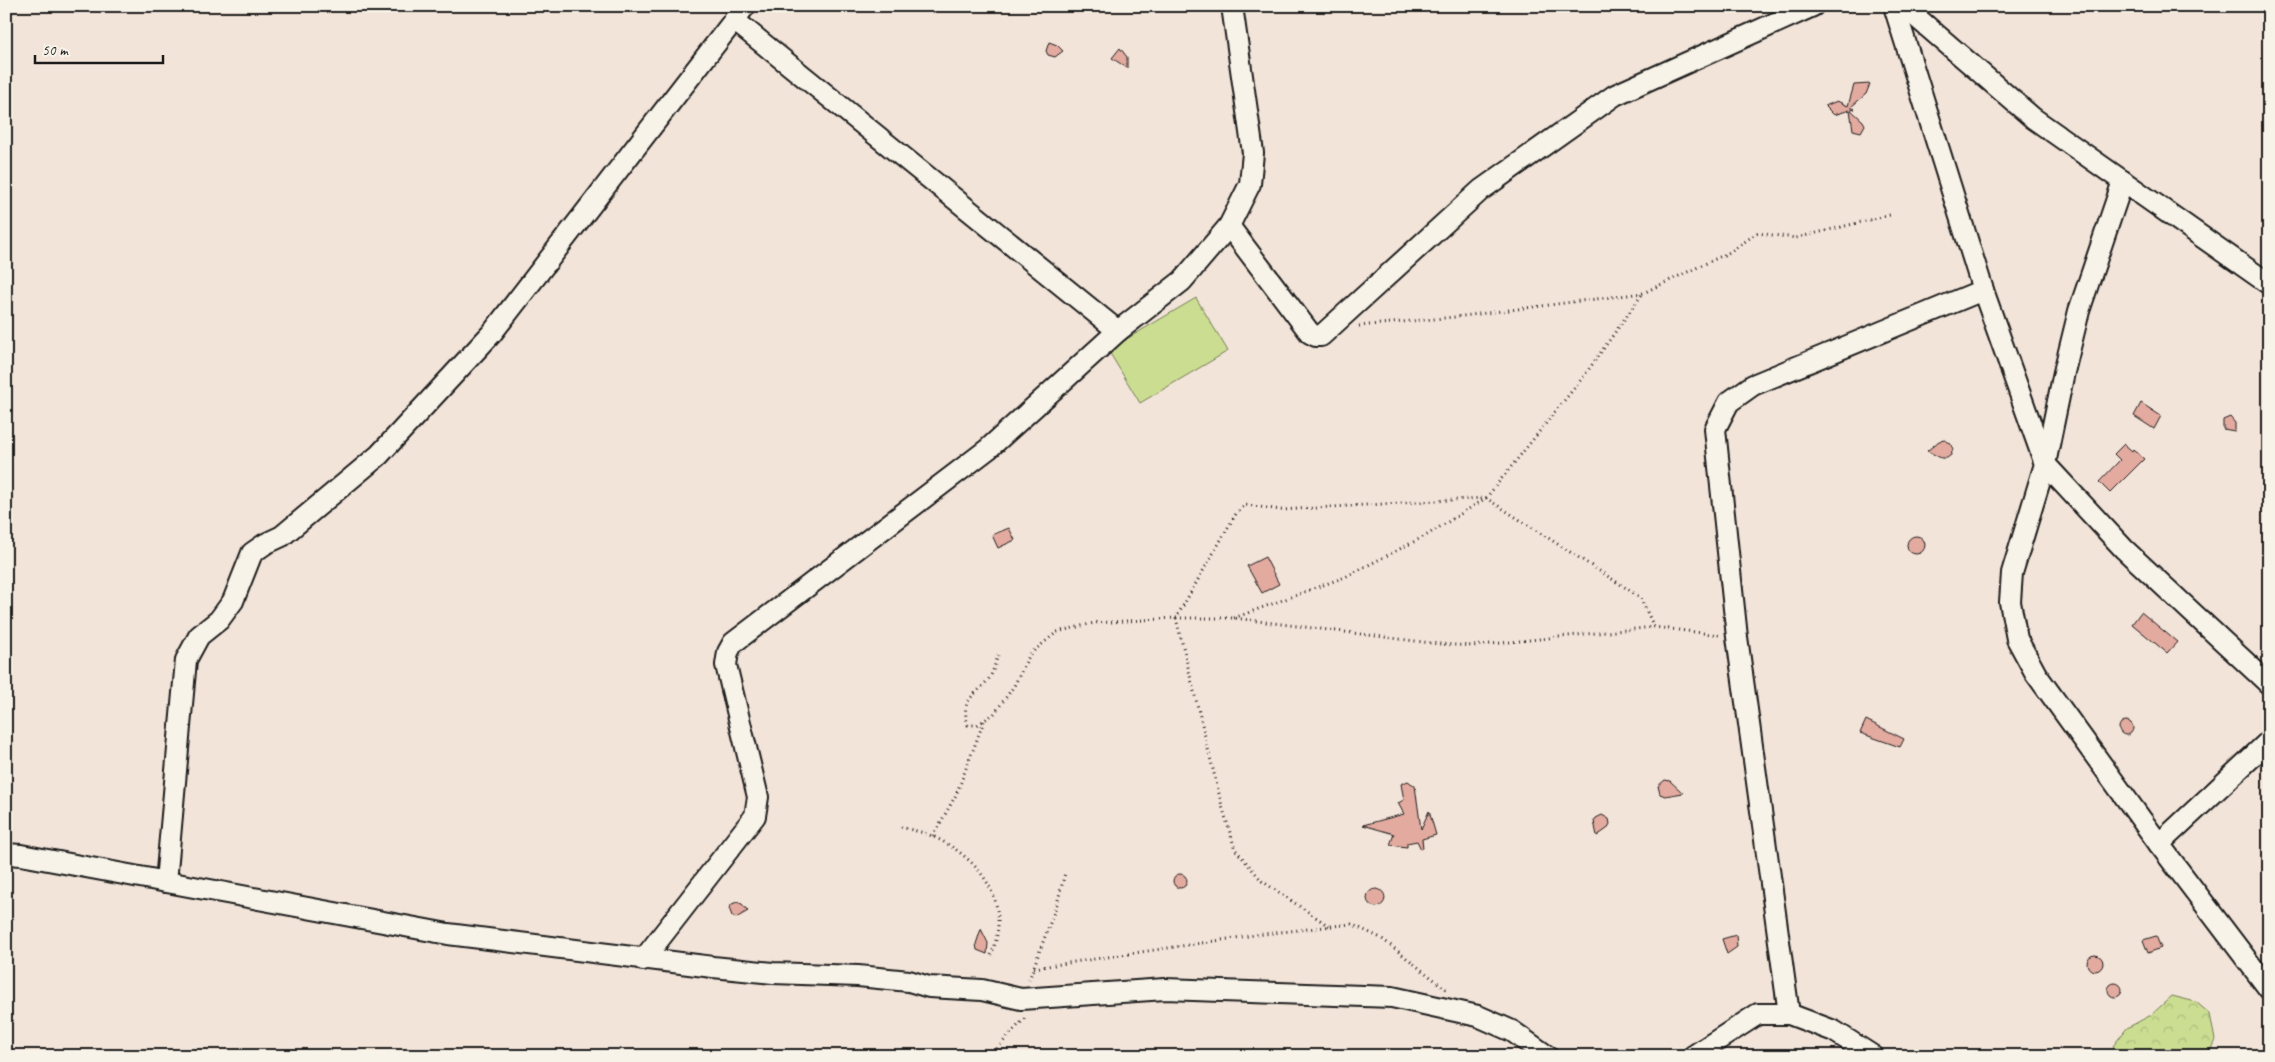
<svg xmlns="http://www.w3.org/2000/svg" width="2275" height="1062" viewBox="0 0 2275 1062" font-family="Caveat,sans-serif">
	<defs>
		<pattern id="forest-crowns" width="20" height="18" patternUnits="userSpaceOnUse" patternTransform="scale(1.25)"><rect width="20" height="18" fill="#cadd91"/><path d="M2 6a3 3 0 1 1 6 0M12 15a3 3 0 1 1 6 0" fill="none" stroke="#adbd7c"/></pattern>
	</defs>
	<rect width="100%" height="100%" fill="#f3e4d9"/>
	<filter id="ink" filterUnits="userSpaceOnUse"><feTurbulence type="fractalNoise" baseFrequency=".02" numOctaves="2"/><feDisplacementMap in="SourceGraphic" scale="10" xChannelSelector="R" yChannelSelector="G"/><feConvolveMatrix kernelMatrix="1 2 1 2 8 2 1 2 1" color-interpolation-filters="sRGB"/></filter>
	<g filter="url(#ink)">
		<path fill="#cadd91" stroke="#737c56" d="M1196 298 1228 351 1140 403 1108 350Z"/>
		<path fill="url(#forest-crowns)" stroke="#737c56" d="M2172 996 2196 1002 2210 1014 2215 1040 2208 1056H2118L2113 1046 2127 1028 2151 1015Z"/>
		<g fill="#e3aa9f" stroke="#1c1c1c">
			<path d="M1049 42 1057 45 1063 51 1055 57 1048 55 1046 51Z"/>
			<path d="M1120 48 1127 57V68L1112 58Z"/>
			<path d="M1870 84 1866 94 1851 107 1855 109 1851 110 1863 121 1865 125 1861 132 1853 130 1850 110 1834 115 1825 106 1837 101 1848 106 1854 85Z"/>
			<path d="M2141 403 2161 416 2154 429 2134 416Z"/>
			<path d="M2230 417 2235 423V431L2223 429V420Z"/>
			<path d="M1945 440 1950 443 1953 449 1951 455 1947 458H1941L1927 451 1939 441Z"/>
			<path d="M2124 444 2132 451 2133 449 2144 459 2110 493 2099 482 2120 460 2114 454Z"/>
			<path d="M1009 528 1015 540 998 548 992 535Z"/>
			<circle cx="1916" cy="545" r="9"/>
			<path d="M1265 557 1279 584 1262 593 1247 566Z"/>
			<path d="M2141 612 2177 642 2167 653 2132 624Z"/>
			<path d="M1866 720 1904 739 1900 747 1860 733Z"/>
			<circle cx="2126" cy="728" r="7"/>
			<path d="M1665 780 1670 781 1683 793 1665 796 1660 794 1658 786Z"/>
			<path d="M1408 781 1415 786 1421 829 1429 811 1436 835 1422 839 1423 848 1421 849 1417 841 1407 843V847L1390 845 1394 834 1363 825 1404 814 1398 803 1404 800 1401 784Z"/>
			<path d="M1602 815 1609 819 1610 824 1607 829 1597 836 1594 821 1596 818Z"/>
			<circle cx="1180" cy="881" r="7"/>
			<circle cx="1376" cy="898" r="9"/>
			<path d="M737 902 742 904 748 911 736 918 732 916 729 908 732 904Z"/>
			<path d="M981 929 988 943 987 954 977 950 976 944Z"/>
			<path d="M1736 935 1737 947 1727 954 1722 939Z"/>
			<path d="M2156 936 2161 948 2148 953 2143 940Z"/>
			<circle cx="2095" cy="963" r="8"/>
			<circle cx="2115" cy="990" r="7"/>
		</g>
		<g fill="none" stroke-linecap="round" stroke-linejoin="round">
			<defs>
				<g id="street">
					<path d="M1894 6 1983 290 2045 464 2012 573 2010 602 2017 639 2036 674 2159 844 2269 989"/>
					<path d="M1908 10 2033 118 2269 284"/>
					<path d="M734 20 1118 331"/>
					<path d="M2123 181 2079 311 2064 372 2045 464 2124 549 2269 684"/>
					<path d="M1229 226 1310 333 1316 336H1321L1481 190 1615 95 1813 6"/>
					<path d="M2159 844 2269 741"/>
					<path d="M6 854 21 855 448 934 713 967 773 973 858 976 909 981 929 987 982 990 1021 999 1165 989 1392 997 1478 1016 1512 1031 1547 1056"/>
					<path d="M166 882 186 660 199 636 219 620 233 601 252 553 265 544 282 536 379 455 492 333 745 6"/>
					<path d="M643 960 755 816 758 797 726 665 728 652 733 643 988 449 1118 331 1182 281 1229 226 1250 184 1253 153 1232 6"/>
					<path d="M1789 1014 1737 637 1715 429 1729 402 1753 385 1983 290"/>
					<path d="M1693 1056 1758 1014H1789L1834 1031 1873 1056"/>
				</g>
			</defs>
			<use href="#street" stroke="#1c1c1c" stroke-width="24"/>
			<g stroke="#1c1c1c" stroke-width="3" stroke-dasharray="1 4" stroke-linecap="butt">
				<path d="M1359 326 1455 317 1643 293 1730 252 1757 233 1796 238 1890 215"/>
				<path d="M1234 618 1345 577 1427 535 1486 498 1584 376 1643 293"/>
				<path d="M998 655C995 663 993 675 987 681 973 698 960 699 968 725H977L994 714 1014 686 1030 654 1057 632 1094 623 1176 618H1234L1439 644 1472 646 1654 627 1719 635"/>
				<path d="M901 827C911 830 924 832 934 837 981 859 1013 903 991 955"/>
				<path d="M933 836 956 795 984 721"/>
				<path d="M1329 926 1262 881 1235 849 1222 806 1176 618 1237 512 1246 505 1281 510 1486 498 1640 597 1654 627"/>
				<path d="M1034 968 1255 935 1351 924 1381 938 1446 989"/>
				<path d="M1029 980 1057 904 1065 873"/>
				<path d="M990 1056 1025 1018"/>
			</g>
			<use href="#street" stroke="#f7f3e8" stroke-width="20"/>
		</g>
	</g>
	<rect width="2275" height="1062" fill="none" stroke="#f7f3e8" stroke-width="25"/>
	<rect x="12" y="12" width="2250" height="1037" fill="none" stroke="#1c1c1c" stroke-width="2" filter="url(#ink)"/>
	<path d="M35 55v8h128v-8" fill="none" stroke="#1c1c1c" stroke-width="2.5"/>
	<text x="42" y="55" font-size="15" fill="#1c1c1c" stroke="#f7f3e8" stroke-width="4" paint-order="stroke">50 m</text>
</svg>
